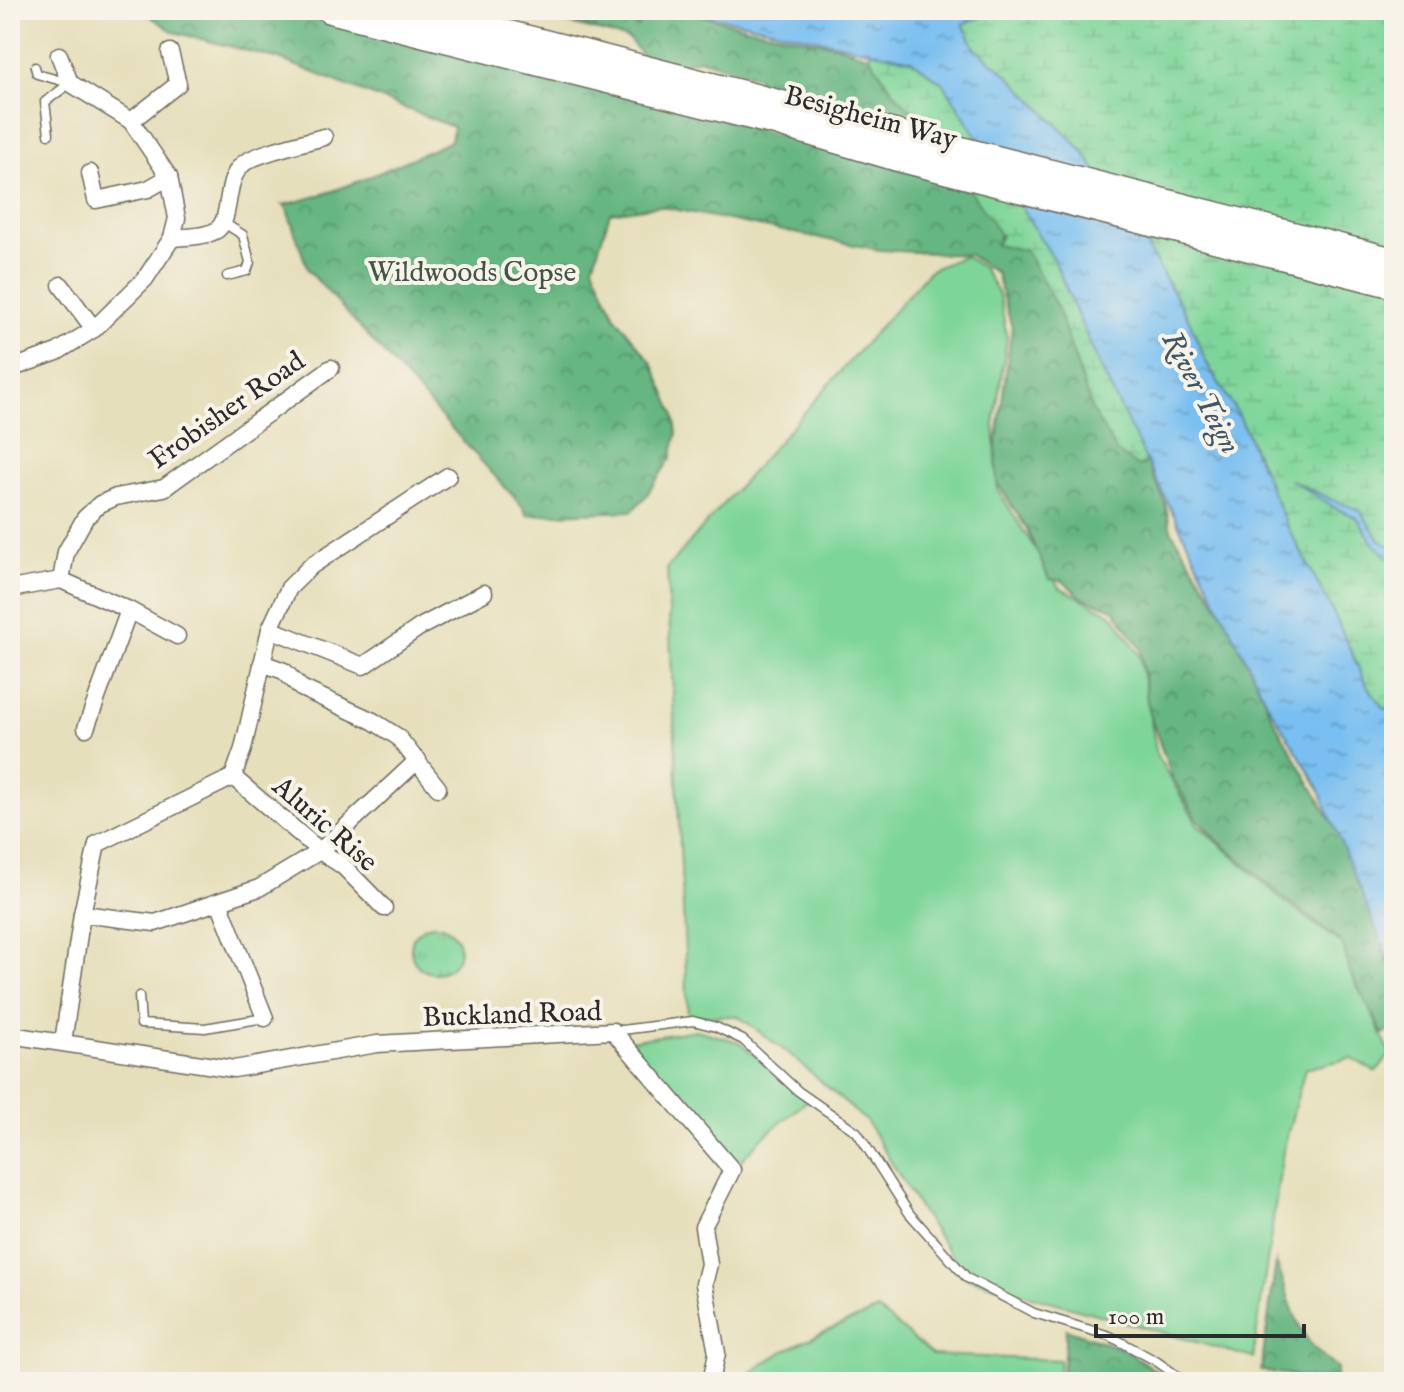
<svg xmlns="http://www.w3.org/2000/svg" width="1404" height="1392" viewBox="0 0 1404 1392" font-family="'IM FELL English',serif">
	<defs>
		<pattern id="forest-crowns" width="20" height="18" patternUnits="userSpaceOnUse" patternTransform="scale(2)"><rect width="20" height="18" fill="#66b681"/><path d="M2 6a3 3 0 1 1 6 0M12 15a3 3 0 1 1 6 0" fill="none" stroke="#54946a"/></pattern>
		<pattern id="wetland-marsh" width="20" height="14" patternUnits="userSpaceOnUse" patternTransform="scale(2)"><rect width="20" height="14" fill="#7ed599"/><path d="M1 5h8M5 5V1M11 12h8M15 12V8" fill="none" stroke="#6db784"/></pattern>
		<pattern id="park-tufts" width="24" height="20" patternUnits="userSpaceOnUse" patternTransform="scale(2)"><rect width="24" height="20" fill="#7ed599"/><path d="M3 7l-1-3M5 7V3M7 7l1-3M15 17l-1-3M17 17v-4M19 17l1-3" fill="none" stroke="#6db784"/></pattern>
		<pattern id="water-ripples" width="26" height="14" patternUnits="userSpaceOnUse" patternTransform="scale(2)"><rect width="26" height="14" fill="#79bff1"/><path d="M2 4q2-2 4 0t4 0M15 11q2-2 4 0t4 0" fill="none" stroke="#639bc3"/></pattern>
	</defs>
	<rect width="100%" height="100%" fill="#f7f3e8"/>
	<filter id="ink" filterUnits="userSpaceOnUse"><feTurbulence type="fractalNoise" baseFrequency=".0125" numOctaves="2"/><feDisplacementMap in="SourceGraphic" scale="16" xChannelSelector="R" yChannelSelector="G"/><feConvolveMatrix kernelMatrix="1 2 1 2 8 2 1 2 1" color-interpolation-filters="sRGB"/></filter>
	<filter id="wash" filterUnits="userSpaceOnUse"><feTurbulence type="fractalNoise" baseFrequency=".006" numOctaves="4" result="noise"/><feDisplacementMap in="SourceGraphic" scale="32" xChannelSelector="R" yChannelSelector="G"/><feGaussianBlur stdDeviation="1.8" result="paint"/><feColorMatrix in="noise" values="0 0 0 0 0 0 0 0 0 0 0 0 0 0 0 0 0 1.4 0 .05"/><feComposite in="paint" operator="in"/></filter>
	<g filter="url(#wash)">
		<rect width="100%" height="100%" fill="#e6dfbb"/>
		<g fill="#7ed599" stroke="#548062" stroke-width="2">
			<path d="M964 256 983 268 999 294 1007 338 994 424 998 490 1059 587 1113 615 1139 654 1157 756 1198 825 1286 903 1343 945 1390 1054 1376 1072 1351 1058 1305 1069 1283 1151 1253 1358 967 1278 919 1208 867 1122 793 1057 738 1016H688L667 568 930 270Z"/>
			<path d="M696 1030 739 1042 808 1100 761 1139 732 1170 629 1041Z"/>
			<path d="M878 1310 933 1355 1060 1360 1059 1382H742C767 1352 841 1325 878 1310Z"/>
		</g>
		<g fill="url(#forest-crowns)" stroke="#487056" stroke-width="2">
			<path d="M141 10H284L620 91 971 189 1000 234 996 245 1026 250 1058 309 1092 410 1139 467 1144 464 1146 459 1165 503 1171 530 1247 653 1252 672 1272 717 1337 831 1370 907 1383 950 1394 974V1029L1383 1034 1351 975 1343 945 1338 939 1285 899 1214 837 1197 819 1171 775 1153 724 1147 701 1141 649 1114 609 1081 597 1063 581 1049 579 1026 527 997 483 996 447 1012 327 996 273 969 255 880 250 658 206 610 213 593 266 615 316 652 363 674 413 677 434 671 458 646 496 632 511 527 515 523 507 308 270 286 207 283 205C341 193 396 165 451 141L453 127 279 59 174 32Z"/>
			<path d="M516 10H597L640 27 620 10H681L749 28 838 46 869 56 891 89 931 132 758 85V77L700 59 679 64 643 56 629 39Z"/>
			<path d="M1276 1262C1294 1307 1294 1339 1337 1368L1336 1381 1261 1371Z"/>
			<path d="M1066 1329 1123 1349 1173 1382H1062Z"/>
		</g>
		<g fill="url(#wetland-marsh)" stroke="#548062" stroke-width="2">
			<path d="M987 10H1394V712L1383 708 1366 684 1332 610 1287 526 1240 418 1206 362 1189 320 1144 241 1083 151 1009 76 975 48 962 24 981 18Z"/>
			<path d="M871 51 911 60 944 84 1053 258 1102 371 1142 448 1146 461 1139 467 1117 452 1092 410 1058 309 1026 250 996 245 1001 236 931 132 894 92 869 56Z"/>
		</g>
		<circle fill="url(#park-tufts)" stroke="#548062" stroke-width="2" cx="435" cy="949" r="24"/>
		<g fill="url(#water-ripples)" stroke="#52758e" stroke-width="2">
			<path d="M695 10H987L981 18 963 24 975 48 1009 76 1083 151 1144 242 1189 320 1206 362 1240 418 1287 526 1332 610 1366 684 1383 708 1394 712V974L1318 786 1269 706 1239 646 1102 371 1053 258 944 84 911 60 703 14Z"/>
			<path d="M1292 480 1330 499 1360 510 1380 540 1394 549V563L1374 544 1357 518 1333 507Z"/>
		</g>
	</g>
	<g filter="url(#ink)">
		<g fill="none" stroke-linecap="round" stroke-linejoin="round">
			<defs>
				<g id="service">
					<path d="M35 67 37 74 69 83"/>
					<path d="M49 134 45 102 70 83"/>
					<path d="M224 223 243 235 250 262 247 271 227 276"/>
					<path d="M139 996 141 1024 205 1028 265 1018"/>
					<path d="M614 1031 693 1021 716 1027 743 1040 798 1091 857 1132 909 1213 967 1278 1034 1313 1110 1336 1156 1361 1186 1382"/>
				</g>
				<g id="minor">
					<path d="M131 121 178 84 170 52"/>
					<path d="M90 173 96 200 148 189 169 177"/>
					<path d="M172 238C184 237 204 237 215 231 233 222 223 182 242 165 252 154 306 142 324 137"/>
					<path d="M61 285 94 329"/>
					<path d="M10 369 57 352 94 329 145 279 172 238 177 218 169 177 131 121 70 83 59 55"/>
					<path d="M61 580 129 610 177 636"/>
					<path d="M10 589 61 580 66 552 85 518 100 504 116 497 164 488 331 368"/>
					<path d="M270 629 363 666 420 627 484 593"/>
					<path d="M262 663 284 671 301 688 373 721 398 737 438 788"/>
					<path d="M86 728 129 610"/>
					<path d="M233 777 320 851 343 866 384 908"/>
					<path d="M219 902 265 1018"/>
					<path d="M82 914 155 923 259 888 320 851 418 760"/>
					<path d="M10 1035 234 1069 377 1044 613 1031 732 1170 703 1227 709 1264 704 1284 717 1353 711 1382"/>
					<path d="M63 1042 82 914 97 844 233 777 243 749 270 629 289 588 311 566 448 476"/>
				</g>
				<g id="trunk">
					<path d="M330 10 779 123 898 158 1394 285"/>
					<path d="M415 10 1394 261"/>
				</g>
			</defs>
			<use href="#service" stroke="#6c6a5d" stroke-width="11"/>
			<use href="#minor" stroke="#6c6a5d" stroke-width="19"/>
			<use href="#trunk" stroke="#6c6a5d" stroke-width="29"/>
			<use href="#service" stroke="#fff" stroke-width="8"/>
			<use href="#minor" stroke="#fff" stroke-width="16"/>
			<use href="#trunk" stroke="#fff" stroke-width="26"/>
		</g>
	</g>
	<g text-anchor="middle" stroke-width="8" stroke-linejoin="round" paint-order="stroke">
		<g font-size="28" fill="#2b2b2b" stroke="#f7f3e8">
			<text transform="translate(871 116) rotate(15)" y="10">Besigheim Way</text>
			<text transform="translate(226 409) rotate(-35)" y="10">Frobisher Road</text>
			<text transform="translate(326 823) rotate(41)" y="10">Aluric Rise</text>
			<text transform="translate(512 1013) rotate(-2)" y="10">Buckland Road</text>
		</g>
		<g font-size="28" fill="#405646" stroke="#f7f3e8">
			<text x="472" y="281">Wildwoods Copse</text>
		</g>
		<g font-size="30" font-style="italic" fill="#425766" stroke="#f7f3e8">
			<text transform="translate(1202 392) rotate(62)" y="10">River Teign</text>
		</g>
	</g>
	<rect width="1404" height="1392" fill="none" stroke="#f7f3e8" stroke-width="40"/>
	<path d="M1096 1324v12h208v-12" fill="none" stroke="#2b2b2b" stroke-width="4"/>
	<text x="1108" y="1324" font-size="24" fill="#2b2b2b" stroke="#f7f3e8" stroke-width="6" paint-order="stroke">100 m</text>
</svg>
